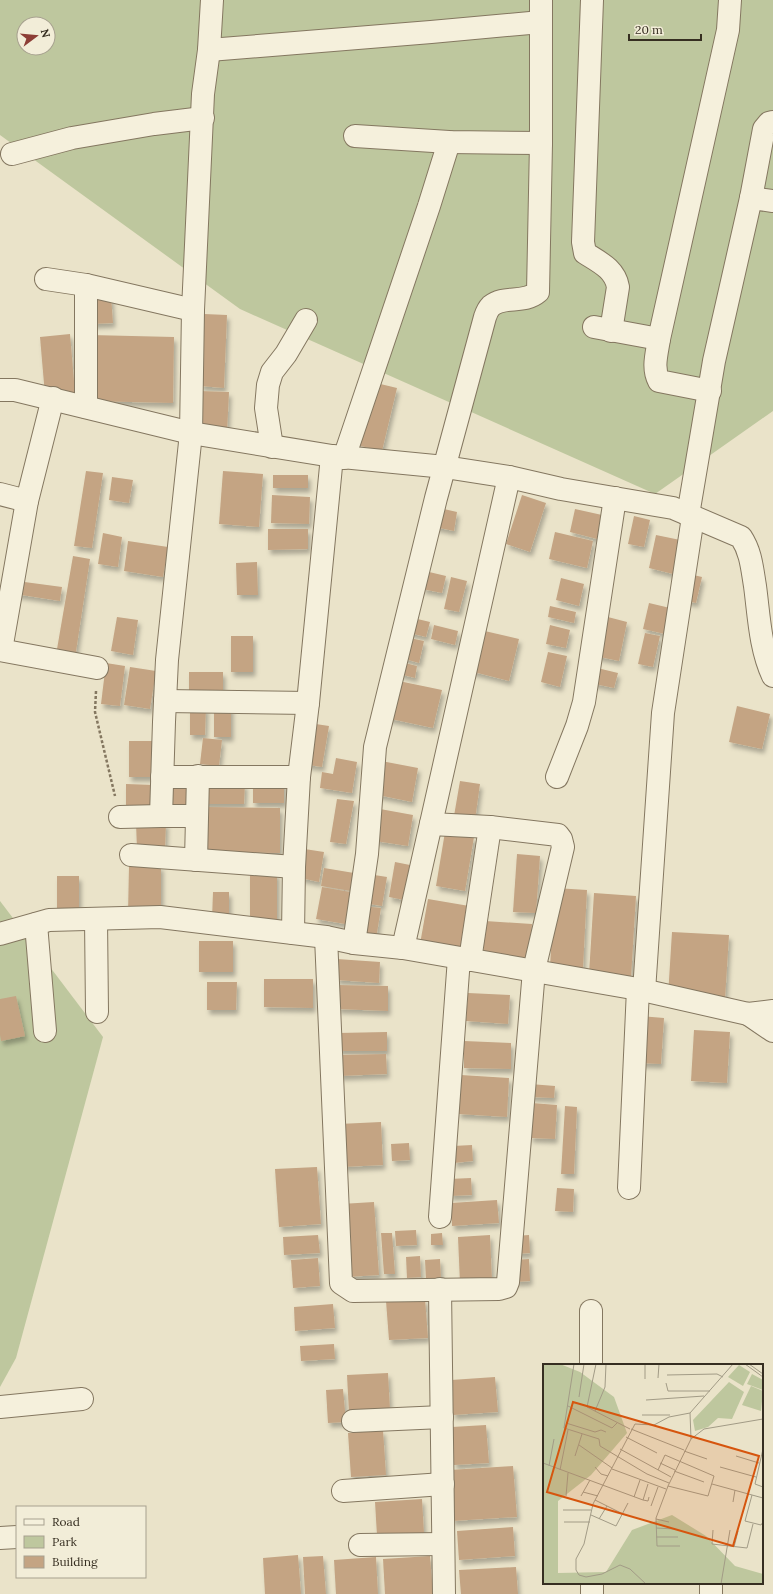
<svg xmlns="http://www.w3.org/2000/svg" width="773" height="1594" viewBox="0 0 773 1594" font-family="Lora,serif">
	<defs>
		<filter id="shadow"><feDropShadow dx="2.5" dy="4.5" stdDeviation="2" flood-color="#0004"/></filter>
	</defs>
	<rect width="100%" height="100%" fill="#eae3c9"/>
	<g fill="#bec79e" fill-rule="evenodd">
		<path d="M0 0H773V411L655 494 240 309 0 135ZM24 24H48V48H24Z"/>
		<path d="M0 901 103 1037 16 1358 0 1387Z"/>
	</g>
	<g fill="#c4a483" filter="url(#shadow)">
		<path d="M111 296 113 323 92 324 91 297Z"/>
		<path d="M204 314 227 315 224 388 200 386Z"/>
		<path d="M70 334 75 393 45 395 40 337Z"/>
		<path d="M90 335 174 337 173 403 89 401Z"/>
		<path d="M372 382 397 388 382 451 357 445Z"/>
		<path d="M200 391 229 392 227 432 198 431Z"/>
		<path d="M86 471 103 473 92 548 74 546Z"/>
		<path d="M223 471 263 474 259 527 219 524Z"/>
		<rect x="273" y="475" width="35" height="13"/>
		<path d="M112 477 133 480 129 503 109 500Z"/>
		<path d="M272 495 310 497 309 524 271 523Z"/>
		<path d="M522 495 546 503 530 552 506 544Z"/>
		<path d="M435 507 457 512 454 531 430 526Z"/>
		<path d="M575 509 602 515 597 539 570 532Z"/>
		<path d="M634 516 650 520 644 547 628 544Z"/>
		<path d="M268 529H308V549L268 550Z"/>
		<path d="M555 532 593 541 587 568 549 559Z"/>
		<path d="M103 533 122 537 118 567 98 564Z"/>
		<path d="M656 535 685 541 677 575 649 568Z"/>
		<path d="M128 541 168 547 163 577 124 571Z"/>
		<path d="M73 556 90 559 75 658 56 655Z"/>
		<path d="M257 562 258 595H237L236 563Z"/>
		<path d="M425 571 446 576 442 593 422 589Z"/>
		<path d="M689 574 702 577 696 603 683 600Z"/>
		<path d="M451 577 467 581 459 612 444 609Z"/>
		<path d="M561 578 584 584 579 606 556 600Z"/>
		<path d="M17 581 62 587 60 601 15 594Z"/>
		<path d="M649 603 670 608 665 634 643 629Z"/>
		<path d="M550 606 576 612 574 623 548 617Z"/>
		<path d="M604 616 627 622 619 661 595 656Z"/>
		<path d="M117 617 138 620 133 655 111 651Z"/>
		<path d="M409 617 430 622 426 637 405 632Z"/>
		<path d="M434 625 458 631 455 645 431 639Z"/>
		<path d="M550 625 570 630 566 648 546 644Z"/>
		<path d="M476 629 519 639 509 681 466 670Z"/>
		<path d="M645 633 660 636 653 667 638 664Z"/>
		<rect x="231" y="636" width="22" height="36"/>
		<path d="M405 637 424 641 419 663 401 658Z"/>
		<path d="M548 652 567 656 560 687 541 682Z"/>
		<path d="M401 662 417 666 415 678 399 674Z"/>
		<path d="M106 663 125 666 120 706 101 704Z"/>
		<path d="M130 667 156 671 150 709 124 705Z"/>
		<path d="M593 667 618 673 614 688 590 683Z"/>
		<path d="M189 672H223V698L189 697Z"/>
		<path d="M394 680 442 690 433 728 386 718Z"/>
		<rect x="214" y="706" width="17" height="31"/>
		<path d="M737 706 770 714 762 749 729 742Z"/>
		<path d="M190 707H206L205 735H190Z"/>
		<path d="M309 723 329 726 322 767 302 764Z"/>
		<path d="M203 738 222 740 219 766 200 764Z"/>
		<rect x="129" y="741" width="28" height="36"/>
		<path d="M336 758 357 762 352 793 320 788 322 772 333 774Z"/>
		<path d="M376 760 418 768 412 802 373 794Z"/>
		<rect x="167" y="781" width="26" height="24"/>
		<path d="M284 781V803H253V782Z"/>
		<path d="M460 781 480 784 475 820 454 816Z"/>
		<path d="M126 784 155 785V812L126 811Z"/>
		<path d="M201 784H245L244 804H201Z"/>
		<path d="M337 799 354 801 346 844 330 842Z"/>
		<path d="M207 807 280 808V853L207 852Z"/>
		<path d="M380 809 413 815 408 846 375 841Z"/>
		<path d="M136 823H166L165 849H137Z"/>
		<path d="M445 832 474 837 465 891 436 886Z"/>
		<path d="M298 848 324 852 319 882 296 877Z"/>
		<path d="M517 854 540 856 536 913 513 912Z"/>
		<path d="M395 862 410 865 404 900 389 897Z"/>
		<path d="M129 866H161V914H128Z"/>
		<path d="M324 868 354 873 351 891 321 886Z"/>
		<rect x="250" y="873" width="27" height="51"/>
		<path d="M368 874 387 877 382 906 363 903Z"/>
		<rect x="57" y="876" width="22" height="39"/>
		<path d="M322 887 350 892 345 924 316 919Z"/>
		<path d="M555 888 587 890 583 968 550 966Z"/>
		<path d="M213 892H229V919H212Z"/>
		<path d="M594 893 636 896 631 977 589 974Z"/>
		<path d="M428 899 475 907 468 953 420 944Z"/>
		<path d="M363 906 381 908 376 939 358 936Z"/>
		<path d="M485 921 532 924 530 961 483 958Z"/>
		<path d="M672 932 729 935 725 999 668 996Z"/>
		<rect x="199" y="941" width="34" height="31"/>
		<path d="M337 959 380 962 379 983 336 980Z"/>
		<path d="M264 979H313V1008L264 1007Z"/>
		<path d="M207 982H237L236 1010H207Z"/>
		<path d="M337 985 388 986V1011L337 1009Z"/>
		<path d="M468 993 510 995 508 1024 466 1021Z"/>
		<path d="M16 996 25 1036 1 1041 0 1035V999Z"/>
		<path d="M640 1016 664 1018 661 1064 637 1063Z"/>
		<path d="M694 1030 730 1032 727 1083 691 1081Z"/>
		<path d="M387 1032V1051H338V1033Z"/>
		<path d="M464 1041 511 1043V1069L464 1068Z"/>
		<path d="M386 1054 387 1074 339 1076 338 1055Z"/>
		<path d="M461 1075 509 1078 507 1117 458 1114Z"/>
		<path d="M530 1084 555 1086 554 1098 530 1097Z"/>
		<path d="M532 1103 557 1105 555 1139 530 1138Z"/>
		<path d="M565 1106 577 1107 574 1174H561Z"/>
		<path d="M381 1122 383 1165 342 1167 339 1124Z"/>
		<path d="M409 1143 410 1160 392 1161 391 1144Z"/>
		<path d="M472 1145 473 1161 454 1163 453 1146Z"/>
		<path d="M317 1167 321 1224 279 1227 275 1169Z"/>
		<path d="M471 1178 472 1195 450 1196 449 1179Z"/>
		<path d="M557 1188 574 1189 573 1212 555 1211Z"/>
		<path d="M497 1200 499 1223 452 1226 451 1203Z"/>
		<path d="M374 1202 379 1275 346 1277 341 1204Z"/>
		<path d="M416 1230 417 1245 396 1246 395 1231Z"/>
		<path d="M381 1233H392L395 1274H384Z"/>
		<path d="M442 1233 443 1245H431V1234Z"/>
		<path d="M318 1235 320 1253 284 1255 283 1237Z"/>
		<path d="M490 1235 492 1281 460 1283 458 1237Z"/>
		<path d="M529 1235 530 1253 516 1254 515 1236Z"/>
		<path d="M420 1256 421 1277 407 1278 406 1257Z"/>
		<path d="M318 1258 320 1286 293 1288 291 1260Z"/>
		<path d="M440 1259 441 1279 426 1280 425 1260Z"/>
		<path d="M529 1259 530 1281 515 1282 513 1260Z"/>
		<path d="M425 1299 428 1338 389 1340 386 1301Z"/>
		<path d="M333 1304 335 1328 295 1331 294 1307Z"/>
		<path d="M334 1344 335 1359 301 1361 300 1346Z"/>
		<path d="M388 1373 390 1410 349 1413 347 1375Z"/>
		<path d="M495 1377 498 1412 453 1415 451 1380Z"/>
		<path d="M343 1389 346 1422 328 1423 326 1390Z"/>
		<path d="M486 1425 489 1463 454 1465 452 1427Z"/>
		<path d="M383 1430 386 1475 351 1477 348 1433Z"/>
		<path d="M513 1466 517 1517 452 1521 449 1470Z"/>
		<path d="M422 1499 424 1533 377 1535 375 1502Z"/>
		<path d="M513 1527 515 1556 459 1560 457 1531Z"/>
		<path d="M298 1555 301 1594H265L263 1558Z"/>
		<path d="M323 1556 326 1594H305L303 1557Z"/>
		<path d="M430 1556 433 1594H385L383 1559Z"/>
		<path d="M376 1557 378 1594H336L334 1560Z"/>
		<path d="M516 1567 518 1594H461L459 1570Z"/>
	</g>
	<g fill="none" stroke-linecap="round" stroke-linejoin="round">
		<defs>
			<g id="minor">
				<path d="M592 0 583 242 585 253C599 262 615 269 618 287L611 331"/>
				<path d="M209 50 431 32 541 22"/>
				<path d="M355 136 449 142 541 143"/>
				<path d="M12 154 72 138 154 124 203 118"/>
				<path d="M751 198 773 201"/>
				<path d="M46 279 86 285 193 310"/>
				<path d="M86 285V407"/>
				<path d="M594 327 659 339"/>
				<path d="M0 390H15L191 433 332 456 445 467 509 477 561 489 673 508 741 537C751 552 752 568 755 586 759 616 760 648 773 676"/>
				<path d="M710 391 659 381C652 368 657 353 659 339L728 30 730 0"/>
				<path d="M272 447 266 408 268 385 272 372 286 354 306 320"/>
				<path d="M344 458 429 206 449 142"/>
				<path d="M0 494 27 501"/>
				<path d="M688 515 714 361 751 198 764 129 769 123 773 122"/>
				<path d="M0 650 97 668"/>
				<path d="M1 650 27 501 53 398"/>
				<path d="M165 701 308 703"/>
				<path d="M162 777H299"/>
				<path d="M557 777 577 726 584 702 615 498"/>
				<path d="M197 816H161L164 722 167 660 191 433 193 310 203 94 209 50 212 0"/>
				<path d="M120 817 161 816"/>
				<path d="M131 855 294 867"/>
				<path d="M196 860 198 776"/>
				<path d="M96 919 97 1012"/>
				<path d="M36 924 45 1031"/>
				<path d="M293 933 294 867 299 777 308 703 332 456"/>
				<path d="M0 934 49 920 160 917 326 937 354 943 403 948 638 989 748 1014 773 1011"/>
				<path d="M326 937 341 1283 353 1291 499 1289 506 1287 508 1282 534 970 563 847 561 839 558 835 490 827 431 824"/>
				<path d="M354 943 367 854 375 747 436 498 485 317C486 314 488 309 491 306 504 295 524 304 538 292L541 143V0"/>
				<path d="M403 948 509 477"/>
				<path d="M470 960 490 827"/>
				<path d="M644 991 663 713 693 517"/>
				<path d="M748 1014 773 1031"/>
				<path d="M629 1188 638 989"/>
				<path d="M440 1217 459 958"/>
				<path d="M440 1289 444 1594"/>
				<path d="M591 1311V1365"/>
				<path d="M0 1407 82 1399"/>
				<path d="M353 1421 442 1417"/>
				<path d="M343 1491 443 1484"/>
				<path d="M0 1538 17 1537"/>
				<path d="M360 1545 443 1544"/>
				<path d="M592 1583V1594"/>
				<path d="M711 1594V1583"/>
			</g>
		</defs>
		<use href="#minor" stroke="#847760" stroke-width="24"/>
		<path stroke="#847760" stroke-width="2.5" stroke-dasharray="3 2" stroke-linecap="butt" d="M96 691 95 712 115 796"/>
		<use href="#minor" stroke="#f5f0dc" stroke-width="22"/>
	</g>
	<g transform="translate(543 1364)">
		<rect width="220" height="220" fill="#eae3c9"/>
		<path d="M0 0H17L37 8 71 33 84 69 48 111 15 137V209L63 208 89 166 129 151 163 172 192 202 220 210V220H0ZM196 1 207 8 200 22 185 13ZM209 10 220 16V26L204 20ZM186 18 201 28 189 55 175 54 165 63 152 67 150 56ZM208 22 220 27 218 47 199 41Z" fill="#bec79e"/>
		<path fill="none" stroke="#a29b86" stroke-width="1" d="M31 0 21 64 56 75 57 82 104 110 126 119M53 0 44 43 87 65M202 0 220 13M206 0 220 10M124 11 174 10 180 13M115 14 116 0M102 15V0M123 19 125 27H167M36 33 41 0M103 36 161 32M25 42 69 64 74 59M52 47 62 23 63 0M99 51H127M23 59 52 68 58 66 63 68M88 65 141 86M83 73 114 89M148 75 161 65 220 55M36 81 69 104M77 85 128 113M220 85 212 120 220 123M141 87 164 95M32 92 39 70M193 92 216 99M0 99 100 136 105 137 106 133M117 99 132 106M6 102 11 75M52 103 58 110 65 112M177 103 213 113M69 105 123 125M17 106 25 66M115 106 122 91 171 112 165 132 125 122M131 107 161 118M169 120 220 134M40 128 55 132M209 131 202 157 218 161 220 158M23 132 25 109M38 132 47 116M91 133 97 116M52 136 80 150M100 136 105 120M190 138 192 126M108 142 115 123M20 146H48M48 151 73 162 85 139M56 155 64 142M113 155 126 158M21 158H47M113 164 132 165M170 166 169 180 204 184 210 160M113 173H135M137 182H114L113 154 125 122 148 75 147 49M191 183 195 167M103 220 87 205 77 201 59 210 43 213 36 211 33 206V195L41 180 50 140 92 60 111 61 126 53 147 49 190 0M178 220 187 166"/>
		<path fill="#d6550e" fill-opacity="0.15" stroke="#d6550e" stroke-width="2" d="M30 38 216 92 190 182 4 128Z"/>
		<rect width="220" height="220" fill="none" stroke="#362e21" stroke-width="2"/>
	</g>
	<rect x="16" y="1506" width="130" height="72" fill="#f2edd8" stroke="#a7a18f"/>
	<rect x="24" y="1519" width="20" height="6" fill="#f5f0dc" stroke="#a7a18f"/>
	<text x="52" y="1526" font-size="12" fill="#362e21">Road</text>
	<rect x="24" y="1536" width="20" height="12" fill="#bec79e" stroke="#a7a18f"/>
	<text x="52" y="1546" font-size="12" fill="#362e21">Park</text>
	<rect x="24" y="1556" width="20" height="12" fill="#c4a483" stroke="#a7a18f"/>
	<text x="52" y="1566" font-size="12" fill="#362e21">Building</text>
	<g transform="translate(36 36) rotate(74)"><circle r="19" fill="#f2edd8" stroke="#a7a18f"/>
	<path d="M0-3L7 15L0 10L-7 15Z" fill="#8d3e36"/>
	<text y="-6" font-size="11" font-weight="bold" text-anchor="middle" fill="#362e21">N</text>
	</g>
	<path d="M629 34v6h72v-6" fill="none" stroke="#362e21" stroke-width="2"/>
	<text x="635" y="34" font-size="12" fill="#362e21" stroke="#f2edd8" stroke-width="3" paint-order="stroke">20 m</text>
</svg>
